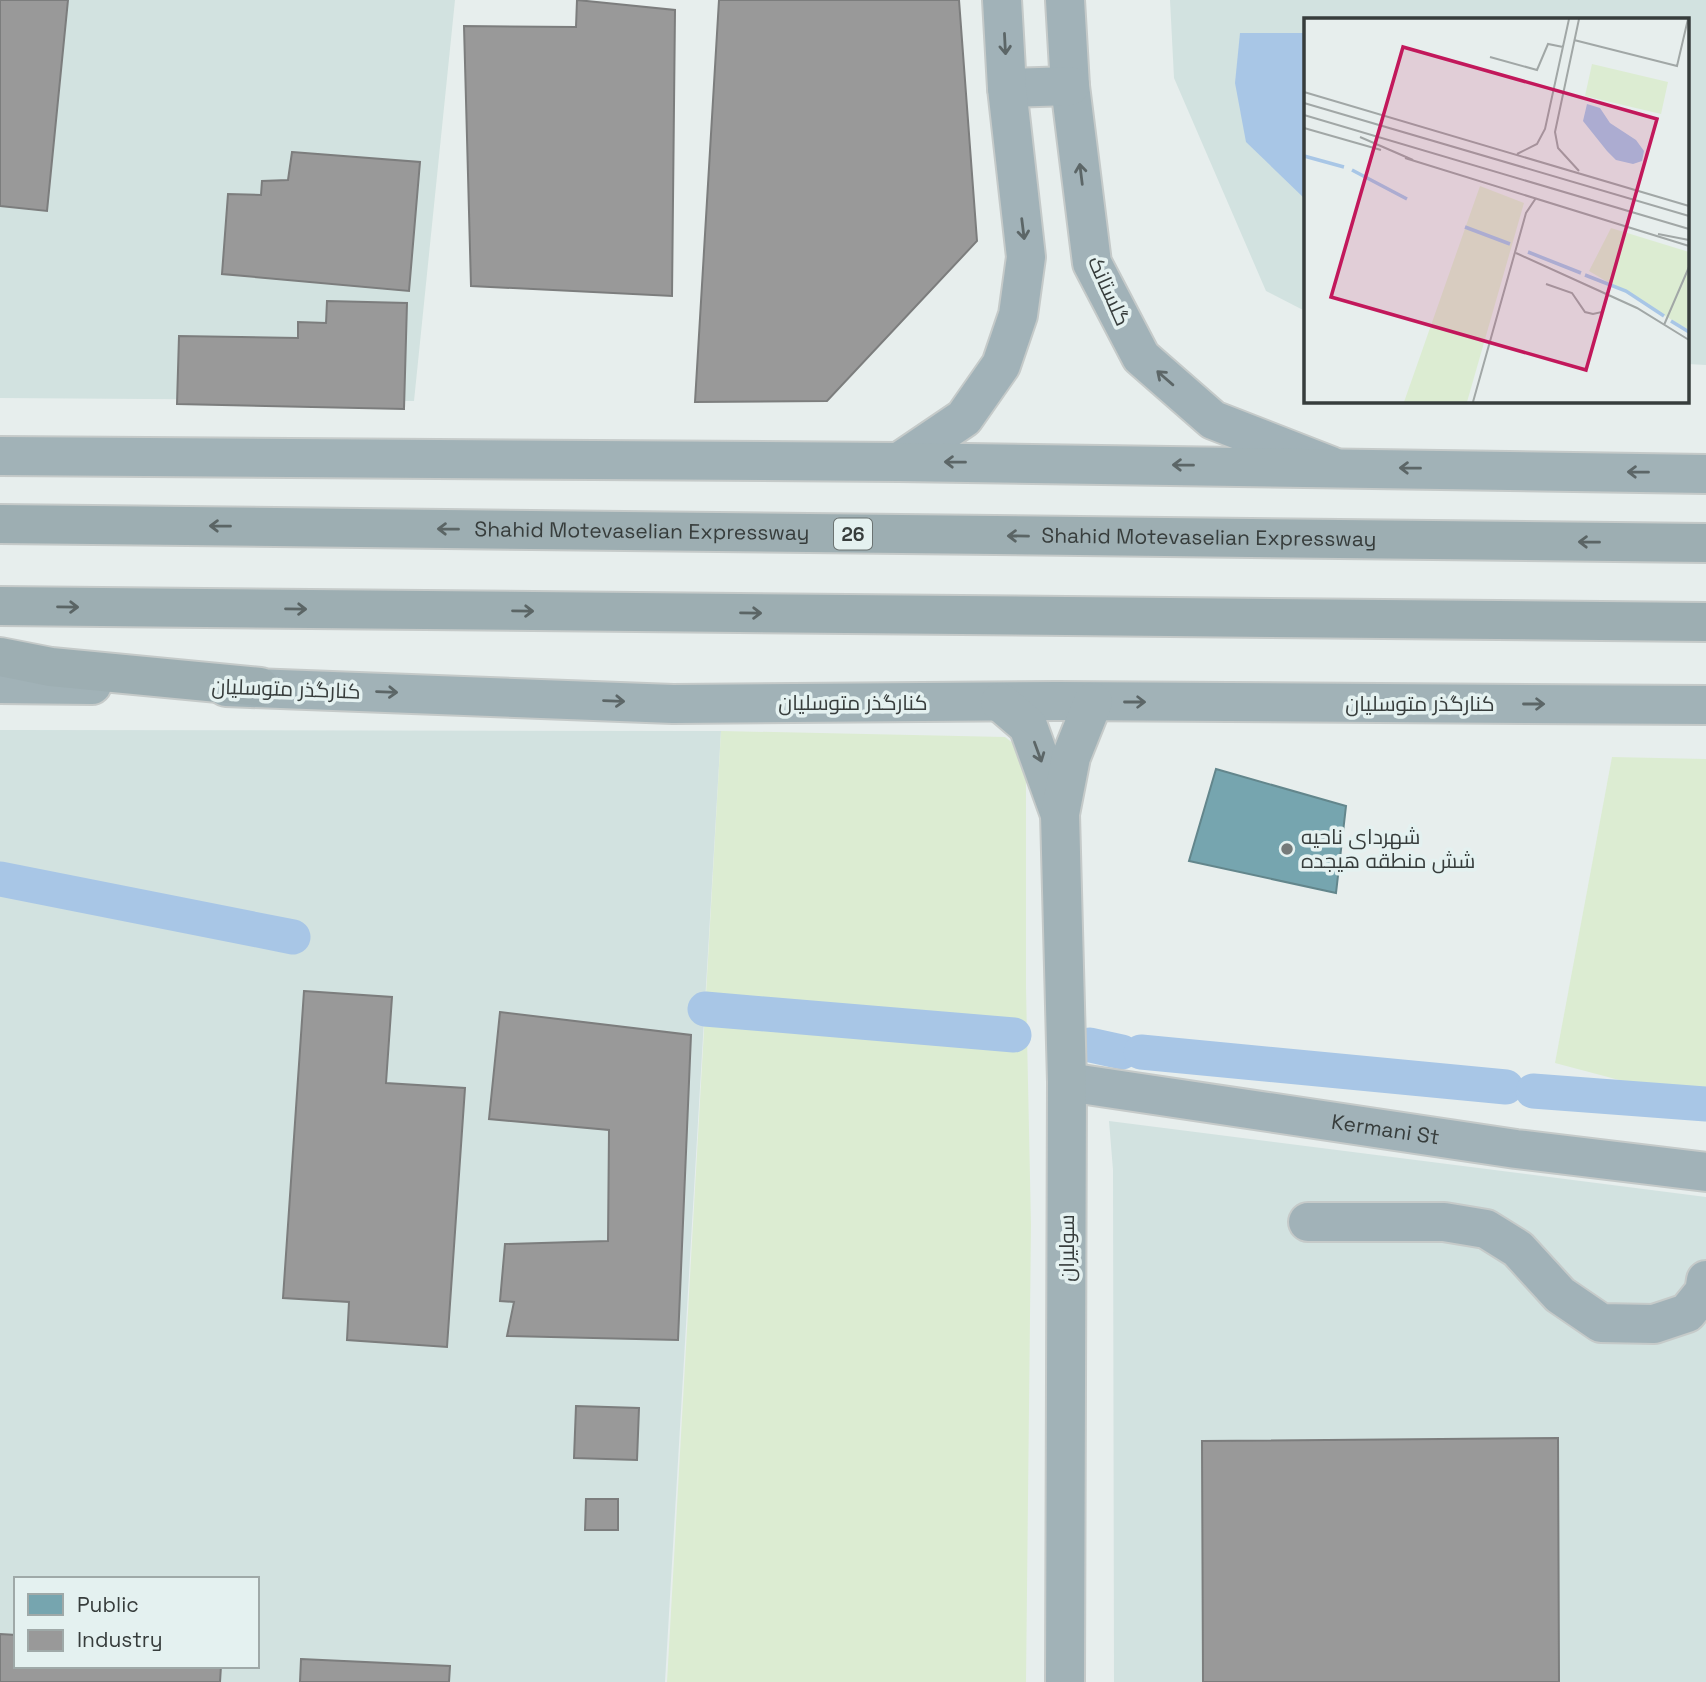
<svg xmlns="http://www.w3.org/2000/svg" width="1706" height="1682" viewBox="0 0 1706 1682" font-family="'Space Grotesk',Cairo,sans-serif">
	<rect width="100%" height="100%" fill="#e7eeed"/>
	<g fill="#d2e2e0" fill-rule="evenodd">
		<path d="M0 0H455L414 401 0 398Z"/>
		<path d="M1170 0H1706V365L1687 364V19H1305V311L1266 291 1174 78Z"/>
		<path d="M0 730 721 731 665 1682H0ZM16 1579H257V1666H16Z"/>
		<path d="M1109 1121 1706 1197V1682H1114L1113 1170Z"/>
	</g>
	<g fill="#dcecd2">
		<path d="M721 731 1005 737 1026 753V988L1031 1225 1026 1682H667Z"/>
		<path d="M1612 757 1706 759V1103L1555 1063Z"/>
	</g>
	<path fill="#a8c6e6" d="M1240 33H1305V199L1246 142 1235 83Z"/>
	<path fill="#76a5af" stroke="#63868c" stroke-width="2" d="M1216 769 1346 806 1336 893 1189 861Z"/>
	<g fill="#999" stroke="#7c7d7d" stroke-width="2">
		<path d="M0 0H68L47 211 0 206Z"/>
		<path d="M577 0 675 10 672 296 471 286 464 26 576 27Z"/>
		<path d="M719 0H959L977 241 827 401 695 402Z"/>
		<path d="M292 152 420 162 409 291 222 274 228 194 261 195 262 181 288 180Z"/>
		<path d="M327 301 407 303 404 409 177 404 179 336 298 338V322L326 323Z"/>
		<path d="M304 991 392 997 386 1083 465 1088 447 1347 347 1340 349 1302 283 1298Z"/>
		<path d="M500 1012 691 1035 678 1340 507 1336 514 1302 500 1301 505 1244 608 1241 609 1130 489 1119Z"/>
		<path d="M576 1406 639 1408 637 1460 574 1458Z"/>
		<path d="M1558 1438 1559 1682H1203L1202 1441Z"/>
		<path d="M586 1499H618V1530H585Z"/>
		<path d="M0 1634 16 1635V1666H221L220 1682H0Z"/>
		<path d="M301 1659 450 1666 449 1682H300Z"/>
	</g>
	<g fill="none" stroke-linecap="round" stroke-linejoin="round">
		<g stroke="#a8c6e6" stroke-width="35">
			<path d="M0 879 293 937"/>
			<path d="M705 1009 1014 1035"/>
			<path d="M1090 1045 1122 1052"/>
			<path d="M1141 1052 1506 1087"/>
			<path d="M1533 1091 1706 1104"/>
		</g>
		<defs>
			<g id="minor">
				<path d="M1065 0 1070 86 1092 263 1141 357 1213 420 1331 466"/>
				<path d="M1007 88 1070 86"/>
				<path d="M899 462 964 418 1001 365 1018 315 1026 257 1007 88 1002 0"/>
				<path id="s1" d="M1067 1082 1516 1149 1706 1172"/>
				<path d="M1308 1222H1444L1486 1229 1518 1249 1560 1295 1601 1323 1654 1324 1687 1313 1704 1292 1706 1280"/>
			</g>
			<g id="major">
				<path d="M0 456 899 462 1706 474"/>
				<path d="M0 684 92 685"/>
				<path d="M226 687 673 704 1057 701 1706 705"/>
				<path d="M1000 702 1028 726 1059 812"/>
				<path d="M1065 1682 1067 1082 1060 814 1071 757 1093 702"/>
			</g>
			<g id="highway">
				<path id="s2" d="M0 524 1706 543"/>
				<path d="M0 606 1706 622"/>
				<path d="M0 657 51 667 260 687"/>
			</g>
		</defs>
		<use href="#minor" stroke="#c5cac9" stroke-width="42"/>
		<use href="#major" stroke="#c5cac9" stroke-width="42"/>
		<use href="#highway" stroke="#c5cac9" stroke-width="42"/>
		<use href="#minor" stroke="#a1b2b8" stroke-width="38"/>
		<use href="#major" stroke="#a1b2b7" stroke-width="38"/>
		<use href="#highway" stroke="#9daeb2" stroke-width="38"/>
	</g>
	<defs><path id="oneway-shaft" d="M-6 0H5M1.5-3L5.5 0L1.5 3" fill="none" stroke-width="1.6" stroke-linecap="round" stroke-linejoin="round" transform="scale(1.75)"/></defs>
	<g stroke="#5c6667">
		<use href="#oneway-shaft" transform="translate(1005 44) rotate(87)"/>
		<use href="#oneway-shaft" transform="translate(1081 174) rotate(-97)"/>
		<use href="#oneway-shaft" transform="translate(1023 229) rotate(83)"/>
		<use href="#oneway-shaft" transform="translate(1165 378) rotate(-139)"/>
		<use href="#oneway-shaft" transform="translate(955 462) rotate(-179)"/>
		<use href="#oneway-shaft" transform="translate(1183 465) rotate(-179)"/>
		<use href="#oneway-shaft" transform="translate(1410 468) rotate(-179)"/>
		<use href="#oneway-shaft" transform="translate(1638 472) rotate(-179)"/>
		<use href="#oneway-shaft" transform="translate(387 692) rotate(2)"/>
		<use href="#oneway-shaft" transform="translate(614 701) rotate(2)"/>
		<use href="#oneway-shaft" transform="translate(1135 702)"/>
		<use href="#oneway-shaft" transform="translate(1534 704)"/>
		<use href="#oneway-shaft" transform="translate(1038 752) rotate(70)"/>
	</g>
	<g stroke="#5b6565">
		<use href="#oneway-shaft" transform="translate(220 526) rotate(-179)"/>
		<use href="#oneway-shaft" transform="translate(448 529) rotate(-179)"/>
		<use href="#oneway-shaft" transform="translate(1018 536) rotate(-179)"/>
		<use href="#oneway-shaft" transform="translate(1589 542) rotate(-179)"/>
		<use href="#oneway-shaft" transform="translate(68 607) rotate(1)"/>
		<use href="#oneway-shaft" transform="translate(296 609) rotate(1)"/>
		<use href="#oneway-shaft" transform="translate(523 611) rotate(1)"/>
		<use href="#oneway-shaft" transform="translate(751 613) rotate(1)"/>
	</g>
	<circle fill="#757b7a" stroke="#e4f1f0" stroke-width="2.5" cx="1287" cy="849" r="7"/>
	<g text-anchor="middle" stroke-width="7" stroke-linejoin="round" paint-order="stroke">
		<rect fill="#e4f1f0" stroke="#6b7372" stroke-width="2" x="834" y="518.5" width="38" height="31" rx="5"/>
		<g font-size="19" font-weight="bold" fill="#373d3c">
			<text x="853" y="541">26</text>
		</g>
		<g font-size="21" fill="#373d3c" stroke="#e4f1f0">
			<text transform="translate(1109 291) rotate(66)" y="7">گلستانک</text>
			<text dy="7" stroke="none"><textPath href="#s2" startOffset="642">Shahid Motevaselian Expressway</textPath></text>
			<text dy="7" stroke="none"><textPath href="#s2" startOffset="1209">Shahid Motevaselian Expressway</textPath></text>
			<text transform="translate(286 689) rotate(2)" y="7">کنارگذر متوسلیان</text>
			<text x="853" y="710">کنارگذر متوسلیان</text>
			<text x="1420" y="711">کنارگذر متوسلیان</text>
			<text dy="7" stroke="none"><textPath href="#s1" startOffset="322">Kermani St</textPath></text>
			<text transform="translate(1067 1248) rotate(-90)" y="7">سولیران</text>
		</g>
		<g font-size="21" fill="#373d3c" stroke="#e4f1f0" text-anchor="start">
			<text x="1301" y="844">شهردای ناحیه<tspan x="1301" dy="24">شش منطقه هیجده</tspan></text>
		</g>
	</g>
	<g transform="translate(1304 18)">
		<rect width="385" height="385" fill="#e7eeed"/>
		<path d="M288 46 364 64 357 96 281 78ZM176 168 220 185 163 384H100ZM307 210 385 234V312L285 253Z" fill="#dcecd2"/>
		<path d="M283 86 296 90 306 105 332 122 340 133 338 143 329 146 312 142 303 133 279 103Z" fill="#a8c6e6"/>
		<path fill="none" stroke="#a8c6e6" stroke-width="3.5" d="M0 138 40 149M48 152 103 181M161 209 206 226M224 234 277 255M281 257 322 273 360 298M367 303 385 314"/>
		<path fill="none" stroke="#a1a7a6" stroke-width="2" d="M270 22 373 48 384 1M186 39 233 52 244 26 259 29M0 74 385 188M0 85 385 198M0 97 385 211M0 110 77 132M56 119 109 142M213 136 233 126 241 111 265 1M101 140 385 228M275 153 254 130 251 114 275 1M354 216 385 222M212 235 333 290 385 322M242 266 268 275 281 294 289 296 298 294 304 276M360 307 385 249M169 384 222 195 232 180"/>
		<path fill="#c2185b" fill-opacity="0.15" stroke="#c2185b" stroke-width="3.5" d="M99 29 353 101 282 352 27 279Z"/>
		<rect width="385" height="385" fill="none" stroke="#373d3c" stroke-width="3.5"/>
	</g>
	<rect x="14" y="1577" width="245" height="91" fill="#e4f1f0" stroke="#9fa9a8" stroke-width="2"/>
	<rect x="28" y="1594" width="35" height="21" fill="#76a5af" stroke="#9fa9a8" stroke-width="2"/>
	<text x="77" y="1612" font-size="21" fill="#373d3c">Public</text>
	<rect x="28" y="1630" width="35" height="21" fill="#999999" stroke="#9fa9a8" stroke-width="2"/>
	<text x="77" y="1647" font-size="21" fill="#373d3c">Industry</text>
</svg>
